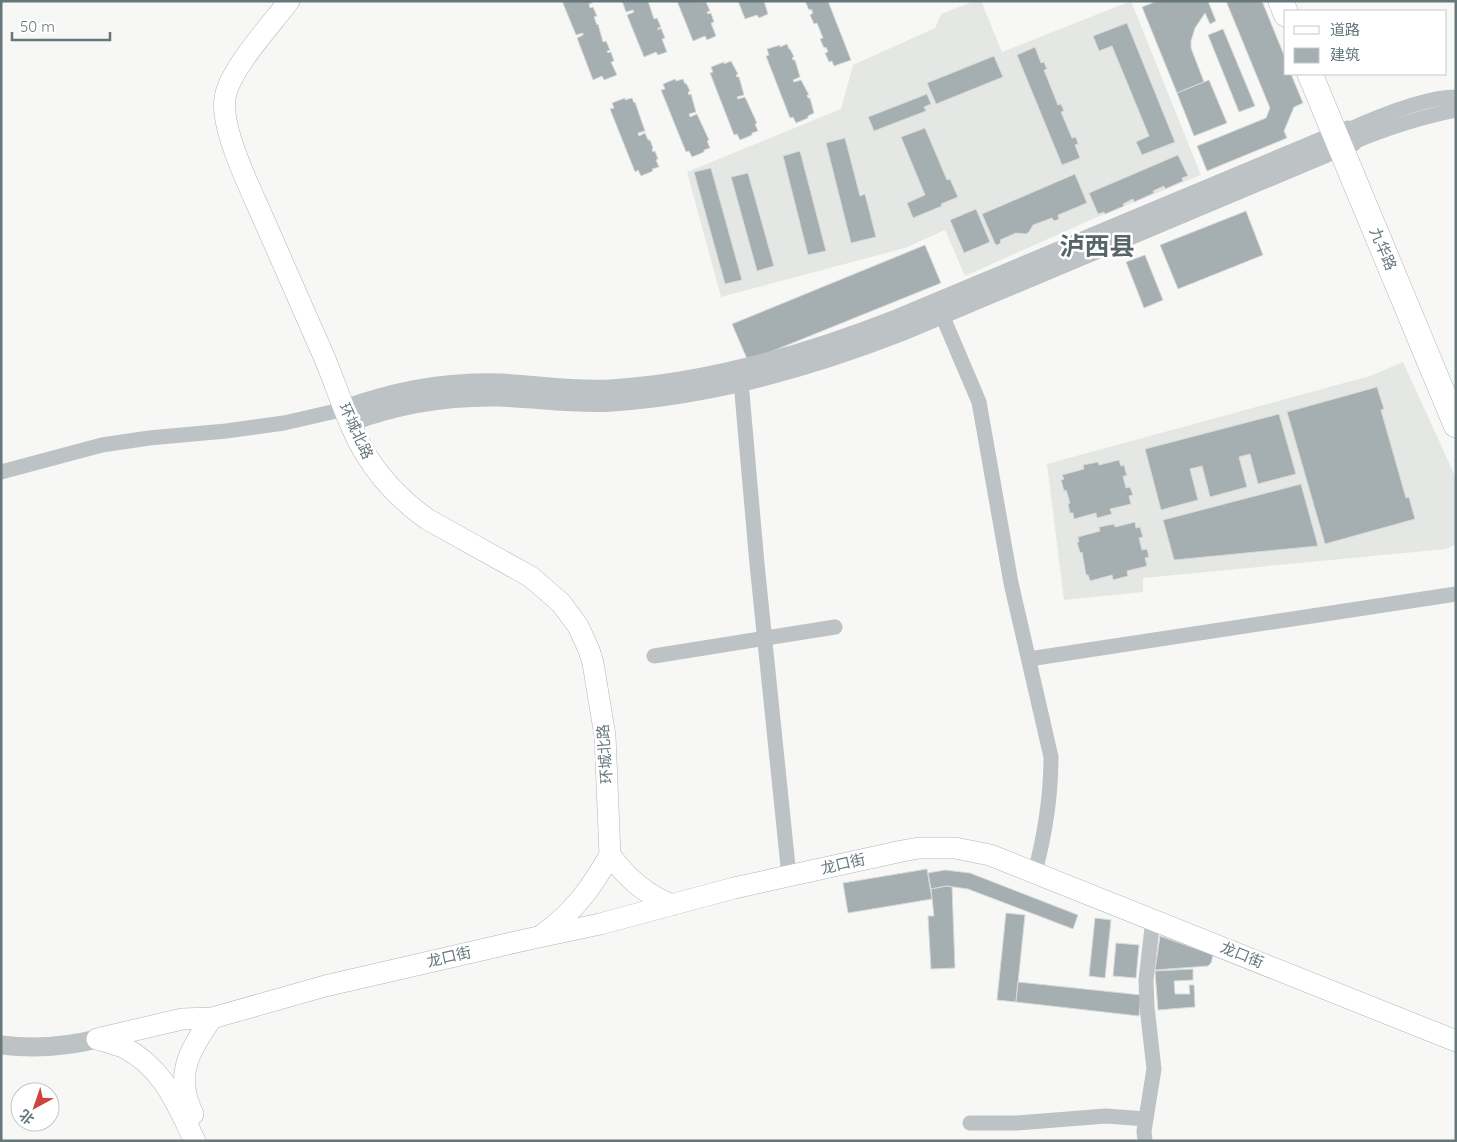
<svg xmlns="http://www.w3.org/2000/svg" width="1457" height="1142" viewBox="0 0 1457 1142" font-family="Quicksand,'Noto Sans SC',sans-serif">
	<rect width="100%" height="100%" fill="#f7f7f5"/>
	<g fill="#e5e7e5">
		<path d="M975 1H981L1002 52 1131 1 1201 175 1095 218 965 276 945 230 905 248 721 297 687 172 841 109 853 65 935 28 941 14Z"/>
		<path d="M1403 362 1456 478V544L1446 549 1143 578V592L1064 600 1047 464 1370 376Z"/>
	</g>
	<g fill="#a5aeb1" stroke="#d9d9d8">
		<path d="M562 1H591L592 3 589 4 590 8 593 7 597 16 594 17 597 25 598 24 603 42 606 41 610 50 607 51 608 53 611 52 614 61 611 62 617 75 604 80 602 76 593 80 577 38 583 35V33L576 35Z"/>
		<path d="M622 1H648L654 19 657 18 661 27 658 28V30L661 28 665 38 662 39 667 52 658 55 656 52 644 57 627 15 634 12 633 10 626 12Z"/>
		<path d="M677 1 706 2 710 11 707 12 708 14 711 13 714 22 711 23 716 36 707 40 705 36 693 41Z"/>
		<path d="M738 1H764L768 14 759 18 757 15 745 19Z"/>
		<path d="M805 1H828L851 60 834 66 832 61 829 62 825 53 828 52 826 47 824 48 820 39 823 38 817 23 814 24 810 15 813 13 811 9 809 10Z"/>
		<path d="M1157 1H1208L1216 21 1210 24 1205 13 1195 28 1191 41V48L1204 82 1177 93 1142 7Z"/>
		<path d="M1226 1H1262L1286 60V74H1291L1303 103 1294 107 1284 131 1287 138 1207 171 1197 146 1266 118 1270 108Z"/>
		<path d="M1127 23 1175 142 1142 155 1136 142 1149 136 1112 46 1099 51 1093 36Z"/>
		<path d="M1223 29 1255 106 1239 112 1208 35Z"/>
		<path d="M787 44 789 49H790L794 57 792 58 793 60H795L800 77 793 80 794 82 801 80 809 95H807L808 98H810L814 113 808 116V118L796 123 793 117 790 118 766 56 769 55 767 49 780 45V47Z"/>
		<path d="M1035 47 1041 63 1044 62 1047 69 1044 70 1058 105 1061 104 1064 111 1061 112 1072 138 1076 137 1078 144 1075 145 1080 158 1062 165 1017 55Z"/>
		<path d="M994 56 1003 77 936 104 927 83Z"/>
		<path d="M731 61 738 74 736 75 737 77H739L744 95 737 97 738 99 745 97 757 123 755 124 758 131 752 133V135L740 140 737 134 734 135 710 73 713 72 711 67 724 62V64Z"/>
		<path d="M675 79 676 81 683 79 685 84 686 83 690 91 688 92 689 95 691 94 696 112 689 114 690 117 697 114 709 140 707 141 710 148 704 150V152L692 157 689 151 686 152 661 90 665 89 663 84Z"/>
		<path d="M1209 80 1227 123 1194 136 1177 93Z"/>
		<path d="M927 94 931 104 924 107 926 111 874 131 868 117Z"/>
		<path d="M625 98V100L632 98 634 103 635 102 645 131 638 133 639 136 645 133 648 140H650L653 148 652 149 653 152 655 151 658 159 656 160 659 167 652 169 653 171 641 176 638 170 635 172 610 109 614 108 612 103Z"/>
		<path d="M925 128 947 180 950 179 958 197 941 204 942 206 913 218 907 203 925 195 901 137Z"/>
		<path d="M845 138 860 196 865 194 876 237 851 243 826 143Z"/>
		<path d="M800 151 826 251 808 255 783 156Z"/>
		<path d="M1178 155 1188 176 1182 178 1183 181 1165 189 1164 186 1153 191 1154 193 1134 202 1133 199 1123 204 1124 206 1105 214 1104 212 1098 214 1089 193Z"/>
		<path d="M711 168 742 280 725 284 694 172Z"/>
		<path d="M748 173 774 266 757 271 731 177Z"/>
		<path d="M1075 174 1087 203 1058 215 1059 219 1057 220 1054 221 1052 218 1033 225 1029 232 1026 234 1016 233 1000 240 1001 242 998 245 995 244 982 214Z"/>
		<path d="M976 209 990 242 964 253 950 220Z"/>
		<path d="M1246 211 1263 255 1178 289 1160 245Z"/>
		<path d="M925 245 941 283 748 361 732 324Z"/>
		<path d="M1145 255 1163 300 1144 308 1126 262Z"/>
		<path d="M1377 387 1384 409 1381 410 1406 498 1409 497 1415 519 1325 544 1287 412Z"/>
		<path d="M1279 414 1296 474 1258 484 1250 454 1239 457 1247 487 1210 497 1202 466 1190 469 1198 500 1161 510 1145 449Z"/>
		<path d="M1119 460 1121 466 1124 465 1127 476H1123L1126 488 1130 487 1133 495 1129 496 1131 504 1110 509 1112 514 1097 518 1096 513 1074 519 1073 513H1070L1068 504 1070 503 1066 490 1064 491 1061 480 1064 479 1062 475 1084 469 1083 465 1098 462 1099 465Z"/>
		<path d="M1301 484 1318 546 1174 560 1163 520Z"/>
		<path d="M1135 522 1136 528 1140 527 1143 537 1139 538 1142 550 1147 549 1149 557 1145 558 1147 566 1127 571 1128 576 1113 580 1112 575 1090 581 1088 575H1086L1082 552 1080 553 1077 542H1079L1078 537 1100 531 1099 527 1114 524 1115 527Z"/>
		<path d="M927 869 932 899 848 913 843 883Z"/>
		<path d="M945 870 970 873 1078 915 1073 929 968 889 947 886 931 889 928 873Z"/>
		<path d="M947 886 952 887 955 968 931 969 928 916H934L931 889Z"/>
		<path d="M1006 913 1025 915 1016 1002 997 1000Z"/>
		<path d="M1095 918 1111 920 1105 978 1089 976Z"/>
		<path d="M1160 936 1213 955 1211 963 1208 966 1155 970Z"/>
		<path d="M1116 943 1139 945 1136 978 1113 976Z"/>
		<path d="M1193 969V980L1174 981 1175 994H1190L1189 985H1194L1195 1007 1158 1010 1155 971Z"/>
		<path d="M1018 982 1141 995 1139 1016 1016 1002Z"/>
	</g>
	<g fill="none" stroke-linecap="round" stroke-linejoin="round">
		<defs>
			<g id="secondary">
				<path d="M289 1C271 25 229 70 225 98 220 131 254 196 267 227 286 271 306 315 325 359 338 390 348 425 365 453 381 480 402 501 427 519L531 577 561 603 578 626 589 650 593 663 605 736 610 855"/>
				<path d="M610 855C626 877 646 895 672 905"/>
				<path d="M543 934C573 913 592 887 610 855"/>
				<path d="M97 1039 182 1019 212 1018 325 986 529 939 600 924 734 888 902 851 919 848H955L990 855 1456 1041"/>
				<path d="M98 1039C106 1042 115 1044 123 1047 164 1068 176 1103 195 1141"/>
				<path d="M193 1114C174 1076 189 1050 212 1018"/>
			</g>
			<g id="trunk">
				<path d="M1281 1 1286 14"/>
				<path d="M1310 74 1456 425"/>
			</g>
		</defs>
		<use href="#secondary" stroke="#afb6b9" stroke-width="22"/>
		<use href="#trunk" stroke="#b3b7b9" stroke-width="26"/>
		<g stroke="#bdc2c4" stroke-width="15">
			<path d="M1348 130C1377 117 1425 97 1456 97"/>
			<path d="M1353 142C1387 128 1420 117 1456 110"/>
			<path d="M942 315 979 402 1011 583 1051 757C1051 797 1045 834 1035 872"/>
			<path d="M741 382 757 564 789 876"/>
			<path d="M1 472 102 445 149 438 226 431 284 423 345 409"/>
			<path d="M654 656 835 627"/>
			<path d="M1029 659 1456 594"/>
			<path d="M970 1123H1017L1106 1116 1146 1119"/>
			<path d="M1145 1141 1144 1131 1154 1069 1147 1007 1146 980 1153 919"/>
		</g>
		<g stroke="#bdc2c4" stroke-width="19">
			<path d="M345 409C394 391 448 381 501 383 538 385 573 391 610 389 706 383 807 354 896 319L1348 130"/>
			<path d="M350 422C398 404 448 396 499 397 537 398 574 405 612 402 711 395 809 368 901 332L1353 142"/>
			<path d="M1 1045C34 1049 65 1047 97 1039"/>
		</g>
		<use href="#secondary" stroke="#fff" stroke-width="21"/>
		<use href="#trunk" stroke="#fff" stroke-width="25"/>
	</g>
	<g text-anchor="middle" stroke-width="5" stroke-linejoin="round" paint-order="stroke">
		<g font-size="15" fill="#66777c" stroke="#fff">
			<text transform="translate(1383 249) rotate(67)" y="5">九华路</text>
			<text transform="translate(356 431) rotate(65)" y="5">环城北路</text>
			<text transform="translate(605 754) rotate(-94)" y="5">环城北路</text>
			<text transform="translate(843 864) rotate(-13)" y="5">龙口街</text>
			<text transform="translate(1242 955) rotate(22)" y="5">龙口街</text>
			<text transform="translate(449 957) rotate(-13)" y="5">龙口街</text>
		</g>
		<g font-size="25" font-weight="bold" fill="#576468" stroke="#fff">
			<text x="1097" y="255">泸西县</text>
		</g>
	</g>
	<rect width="1457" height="1142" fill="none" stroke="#66777c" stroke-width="5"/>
	<rect x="1284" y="10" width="162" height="65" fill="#ffffff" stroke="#c2c9cb"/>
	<rect x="1294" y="26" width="25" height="8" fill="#ffffff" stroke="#c2c9cb"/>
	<text x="1330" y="35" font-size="15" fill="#66777c">道路</text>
	<rect x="1294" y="48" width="25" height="15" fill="#a5aeb1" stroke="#c2c9cb"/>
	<text x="1330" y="60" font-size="15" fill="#66777c">建筑</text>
	<g transform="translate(35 1107) rotate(220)"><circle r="24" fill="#ffffff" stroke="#c2c9cb"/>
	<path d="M0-4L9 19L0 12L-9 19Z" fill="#ce453f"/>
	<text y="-8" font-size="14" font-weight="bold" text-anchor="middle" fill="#66777c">北</text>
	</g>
	<path d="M12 32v8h98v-8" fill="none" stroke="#66777c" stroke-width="2.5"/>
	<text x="20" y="32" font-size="15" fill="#66777c" stroke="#ffffff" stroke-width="4" paint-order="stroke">50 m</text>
</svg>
